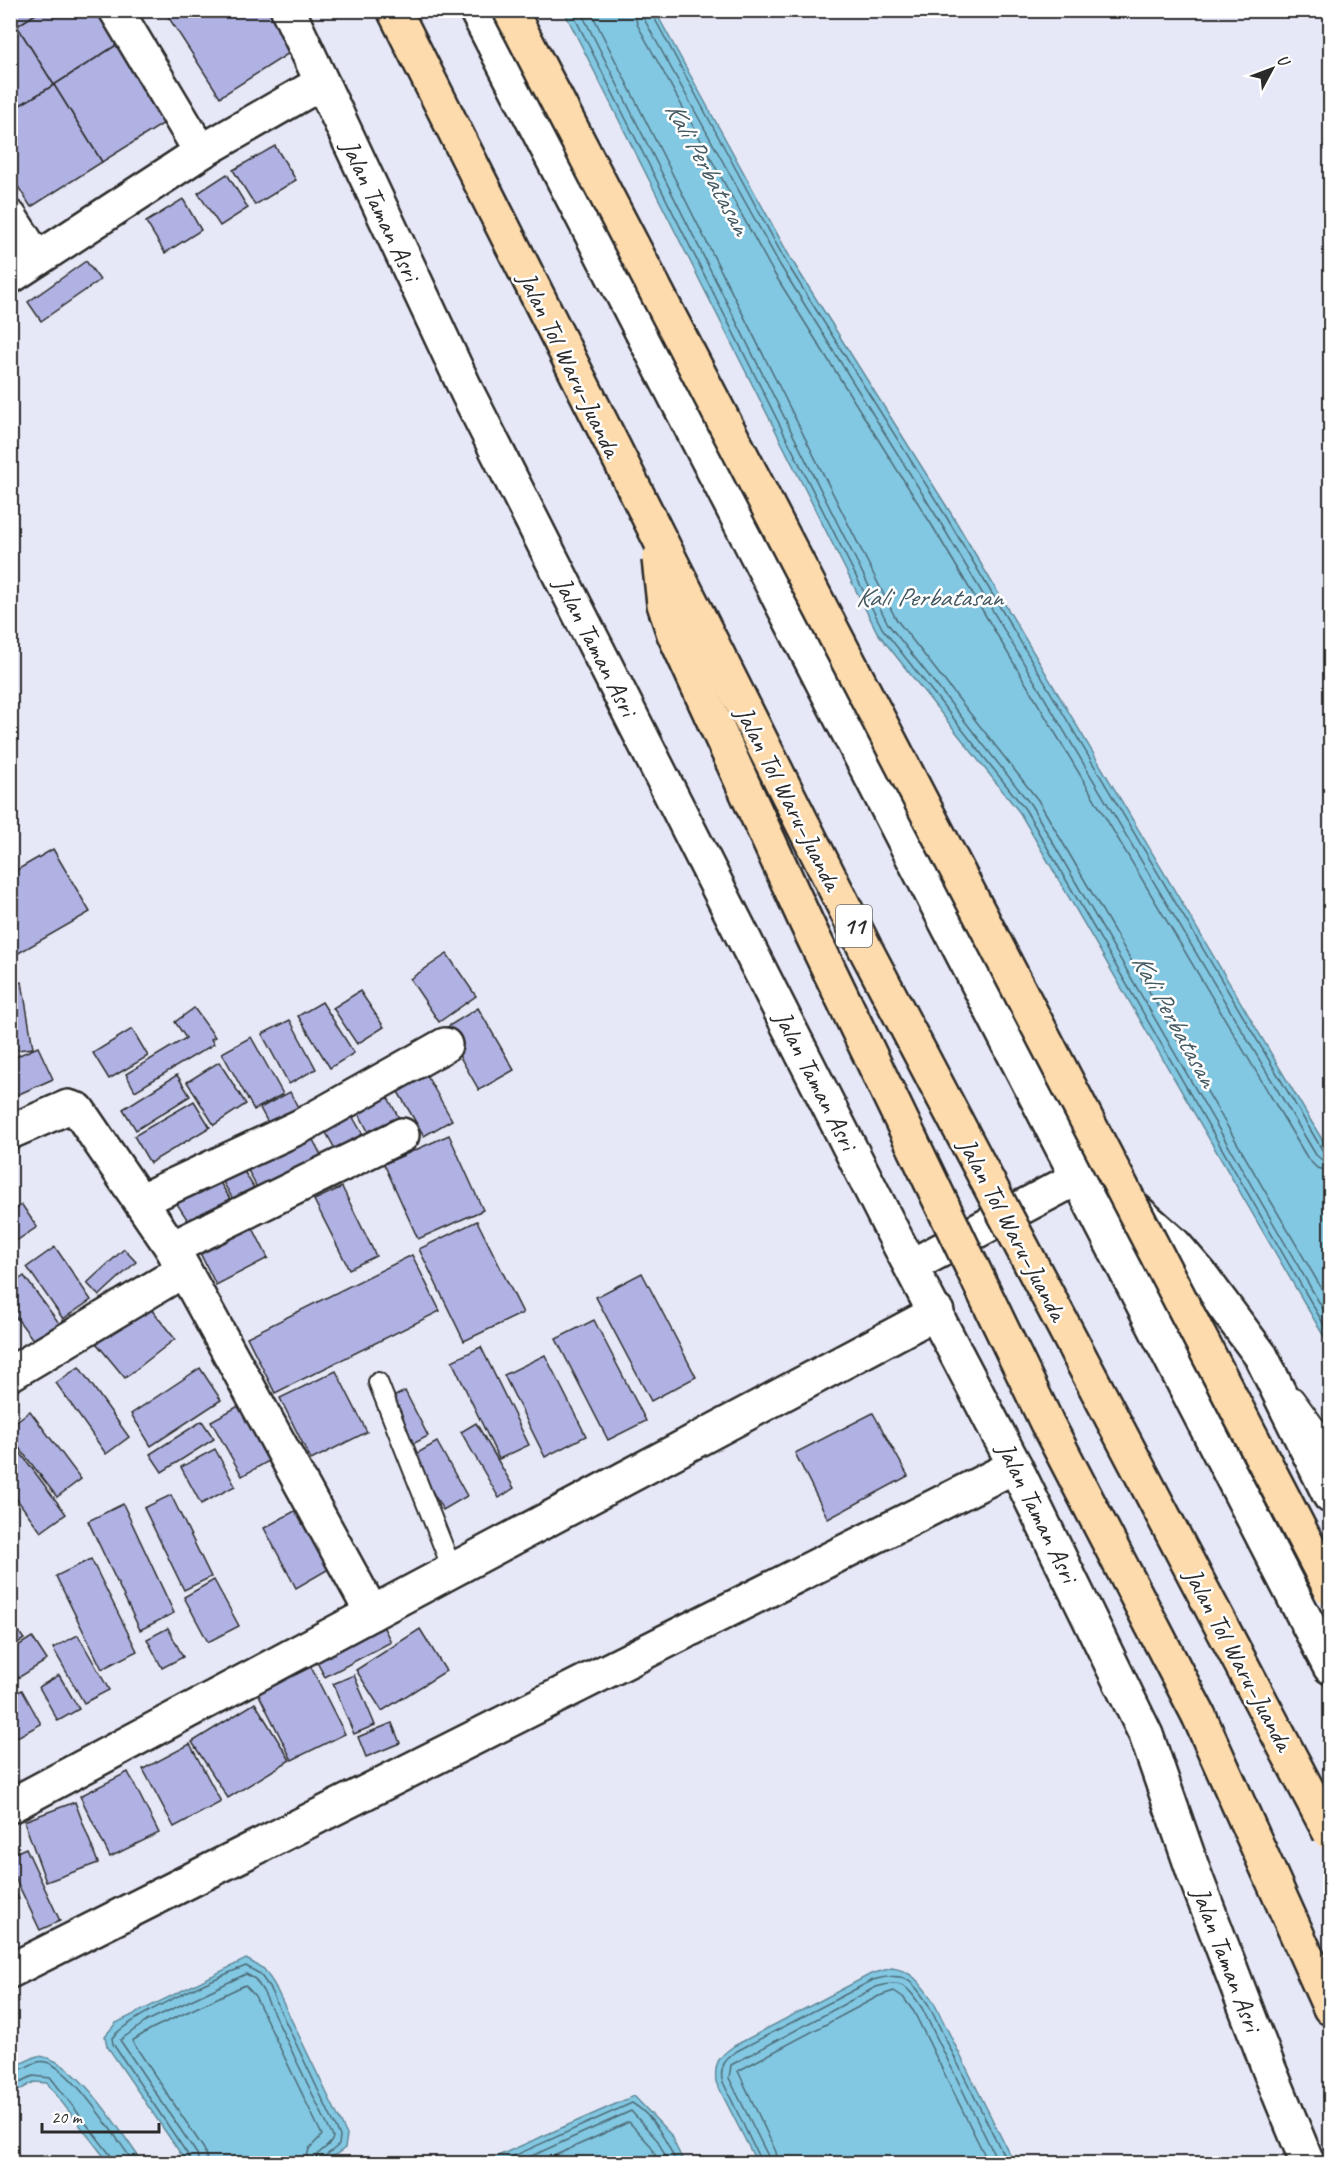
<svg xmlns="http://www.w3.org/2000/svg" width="1341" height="2174" viewBox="0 0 1341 2174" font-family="Caveat,sans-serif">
	<rect width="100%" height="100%" fill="#e7e8f7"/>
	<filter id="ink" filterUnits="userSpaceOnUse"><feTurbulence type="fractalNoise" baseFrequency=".0167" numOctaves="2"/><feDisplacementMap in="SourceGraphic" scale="12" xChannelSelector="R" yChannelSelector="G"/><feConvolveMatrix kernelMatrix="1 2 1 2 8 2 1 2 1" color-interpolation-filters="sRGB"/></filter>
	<g filter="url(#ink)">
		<g fill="#82c8e3" stroke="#5f8999" stroke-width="1.5">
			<path d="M564 11H655L791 259 952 515 1330 1153V1347L1020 813 877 632Z"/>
			<path d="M246 1959 264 1969 274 1984 347 2135 345 2148 324 2163H187L107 2046 105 2036 116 2023Z"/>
			<path d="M892 1968C913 1971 921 1984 933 2001L1014 2163H757L716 2082C714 2063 719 2056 734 2046L871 1974Z"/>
			<path d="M37 2056C77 2057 120 2132 143 2163H109L47 2083 34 2082 11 2095V2068Z"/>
			<path d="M634 2096 670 2134 684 2163H482Z"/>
		</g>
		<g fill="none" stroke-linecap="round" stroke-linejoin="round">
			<g stroke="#4e6a75" stroke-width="1.5">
				<path d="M571 10 882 628 1025 809 1330 1335"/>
				<path d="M580 10 888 624 1031 805 1330 1321"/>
				<path d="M590 10 896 619 1038 800 1330 1303"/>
				<path d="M634 10 637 24 772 270 933 527 1308 1159 1317 1168 1330 1171"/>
				<path d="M643 10 644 19 780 265 940 522 1316 1155 1322 1160 1330 1162"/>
				<path d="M650 10 786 262 947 518 1323 1151 1330 1154"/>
				<path d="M10 2073C22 2072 34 2059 46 2062 73 2069 117 2140 135 2164"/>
				<path d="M10 2087 33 2076 51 2078 112 2157 114 2164"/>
				<path d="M191 2164 190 2158 113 2044 112 2038C129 2016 217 1977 246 1966L260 1974 269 1987 340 2136 339 2145 324 2157 322 2164"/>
				<path d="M199 2164 197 2154 120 2040 147 2021 246 1974 255 1979 263 1991 333 2137C331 2149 315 2149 314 2164"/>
				<path d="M208 2164 204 2149 132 2041 151 2029 245 1985 255 1996 322 2135 309 2149 305 2164"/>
				<path d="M496 2164 632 2103C654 2116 667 2142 677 2164"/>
				<path d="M514 2164 631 2111 658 2141 669 2164"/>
				<path d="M536 2164 629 2122 651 2146 659 2164"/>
				<path d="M762 2164 722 2080C720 2065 725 2060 737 2051L873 1980C904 1971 910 1978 928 2004L1008 2164"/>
				<path d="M769 2164 768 2156 729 2078 731 2065 876 1987C903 1979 907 1986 922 2008L999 2164"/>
				<path d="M778 2164 776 2152 738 2071 879 1996 894 1991 903 1997 914 2012 989 2164"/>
			</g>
		</g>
		<g fill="#b0b2e3" stroke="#2b2b2b" stroke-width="1.5">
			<path d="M10 10H42L17 26Z"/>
			<path d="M42 10H112L129 37 54 85 17 26Z"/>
			<path d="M174 10H268L294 50 220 97 167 15Z"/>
			<path d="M10 15 17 26 10 30Z"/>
			<path d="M17 26 54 85 10 111V30Z"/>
			<path d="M129 37 177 115 102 162 54 85Z"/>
			<path d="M54 85 102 162 31 207 10 174V111Z"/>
			<path d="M275 146 296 180 255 205 233 170Z"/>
			<path d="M227 174 248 208 220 226 198 193Z"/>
			<path d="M183 199 201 230 165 253 146 222Z"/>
			<path d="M86 261 100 280 41 321 28 302Z"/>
			<path d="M53 849 90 912 10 958V874Z"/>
			<path d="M447 954 476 996 439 1022 410 979Z"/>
			<path d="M22 982 33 1048 10 1051V984Z"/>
			<path d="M360 991 384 1027 357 1044 333 1008Z"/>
			<path d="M322 1002 354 1053 330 1068 298 1016Z"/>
			<path d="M194 1008 215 1037 211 1039 214 1044 135 1091 126 1074 186 1038 175 1022Z"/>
			<path d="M478 1008 514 1070 479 1090 444 1029Z"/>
			<path d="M290 1020 316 1069 289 1084 262 1034Z"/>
			<path d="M132 1029 148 1056 109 1079 93 1053Z"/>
			<path d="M251 1037 283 1094 254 1110 222 1053Z"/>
			<path d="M38 1047 53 1079 10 1098V1059Z"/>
			<path d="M219 1062 246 1104 214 1125 187 1082Z"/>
			<path d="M420 1064 452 1120 424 1136 391 1080Z"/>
			<path d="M177 1075 190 1096 136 1130 123 1109Z"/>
			<path d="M380 1083 405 1129 375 1145 351 1098Z"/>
			<path d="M290 1092 303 1117 273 1132 260 1108Z"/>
			<path d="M194 1101 210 1127 150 1163 134 1136Z"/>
			<path d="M347 1107 370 1147 343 1163 320 1122Z"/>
			<path d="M310 1134 322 1157 259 1192 247 1168Z"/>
			<path d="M449 1135 483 1210 418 1239 384 1164Z"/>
			<path d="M242 1168 259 1196 238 1208 222 1180Z"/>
			<path d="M213 1171 234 1205 194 1230 172 1196Z"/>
			<path d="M342 1187 376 1256 349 1269 314 1200Z"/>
			<path d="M22 1205 37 1227 10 1245V1213Z"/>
			<path d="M249 1220 268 1258 216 1285 197 1247Z"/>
			<path d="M477 1221 523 1313 464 1341 419 1249Z"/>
			<path d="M55 1247 91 1300 63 1319 27 1267Z"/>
			<path d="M124 1249 136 1262 99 1296 87 1283Z"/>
			<path d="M412 1255 440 1311 275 1393 247 1337Z"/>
			<path d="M642 1273 696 1377 651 1401 596 1297Z"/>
			<path d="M24 1276 62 1327 37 1345 10 1309V1286Z"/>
			<path d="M142 1298 175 1339 125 1378 92 1338Z"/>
			<path d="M594 1320 646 1421 608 1440 556 1339Z"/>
			<path d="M481 1347 529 1445 499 1459 452 1361Z"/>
			<path d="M545 1355 586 1436 545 1457 504 1375Z"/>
			<path d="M79 1367 129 1437 106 1454 56 1383Z"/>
			<path d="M200 1368 221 1400 151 1446 131 1414Z"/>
			<path d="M336 1371 367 1432 311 1460 280 1398Z"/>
			<path d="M405 1391 428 1436 411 1445 389 1399Z"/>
			<path d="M246 1402 276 1457 242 1476 211 1421Z"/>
			<path d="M30 1411 81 1479 57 1497 10 1436V1426Z"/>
			<path d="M873 1413 908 1476 828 1519 795 1453Z"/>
			<path d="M202 1421 214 1439 162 1472 150 1454Z"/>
			<path d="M476 1423 514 1488 499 1498 461 1432Z"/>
			<path d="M10 1439 66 1514 41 1532 10 1490Z"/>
			<path d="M437 1442 467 1496 443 1510 412 1456Z"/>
			<path d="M215 1449 235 1486 201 1504 181 1467Z"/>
			<path d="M171 1495 211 1577 184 1590 144 1508Z"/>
			<path d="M123 1504 174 1613 140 1630 88 1521Z"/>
			<path d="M302 1507 334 1566 296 1588 264 1528Z"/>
			<path d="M91 1559 137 1651 102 1669 56 1576Z"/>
			<path d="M214 1580 239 1626 208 1642 184 1597Z"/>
			<path d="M10 1620 24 1639 10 1648Z"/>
			<path d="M380 1620 391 1642 325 1677 313 1655Z"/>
			<path d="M168 1628 183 1657 162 1668 147 1639Z"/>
			<path d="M420 1629 446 1671 382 1711 356 1670Z"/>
			<path d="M78 1635 109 1690 84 1703 53 1648Z"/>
			<path d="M32 1637 47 1660 10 1683V1651Z"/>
			<path d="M311 1667 345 1734 292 1760 258 1693Z"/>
			<path d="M59 1675 79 1709 58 1721 39 1687Z"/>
			<path d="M354 1675 375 1725 354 1734 333 1684Z"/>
			<path d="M22 1690 41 1724 10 1741V1696Z"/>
			<path d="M255 1703 290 1760 228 1798 192 1742Z"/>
			<path d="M392 1723 400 1743 366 1757 358 1737Z"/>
			<path d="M190 1744 221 1802 174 1827 143 1769Z"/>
			<path d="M128 1772 159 1833 110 1857 80 1796Z"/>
			<path d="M75 1802 98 1863 46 1882 24 1821Z"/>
			<path d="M26 1848 60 1921 40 1930 10 1867V1855Z"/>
			<path d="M10 1882 19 1899 10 1903Z"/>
		</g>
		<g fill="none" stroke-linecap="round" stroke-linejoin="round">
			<defs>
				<g id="service">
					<path d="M378 1382 453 1571"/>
					<path d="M1294 1397 1330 1446"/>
				</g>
				<g id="minor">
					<path d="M116 10 201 152"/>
					<path d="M10 217 37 259"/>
					<path d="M10 277 201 152 321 83"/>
					<path d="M10 1132 68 1107 78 1110 172 1248 372 1613"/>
					<path d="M140 1201 301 1126 445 1045"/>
					<path d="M172 1248 402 1135"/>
					<path d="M10 1374 184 1270"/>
					<path d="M10 1806 937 1312"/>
					<path d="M10 1971 1015 1466"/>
				</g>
				<g id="secondary">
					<path d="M288 10 468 394 890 1227 1015 1466 1146 1735 1194 1873 1269 2069 1308 2164"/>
					<path d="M476 10 1330 1667"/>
					<path d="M911 1266 1079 1177 1111 1188 1174 1244 1201 1275 1261 1356 1330 1496"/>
				</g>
				<path id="motorway" d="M1199 1716 1330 2008"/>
			</defs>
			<use href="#service" stroke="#2b2b2b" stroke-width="22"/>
			<use href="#minor" stroke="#2b2b2b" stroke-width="38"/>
			<use href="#secondary" stroke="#2b2b2b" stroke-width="38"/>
			<use href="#motorway" stroke="#2b2b2b" stroke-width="38"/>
			<use href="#service" stroke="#fff" stroke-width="18"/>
			<use href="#minor" stroke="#fff" stroke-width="33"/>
			<use href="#secondary" stroke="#fff" stroke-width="33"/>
			<use href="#motorway" stroke="#fedbac" stroke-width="33"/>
			<defs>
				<g id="motorway-bridge">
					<path d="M394 10 866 950 1330 1833"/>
					<path d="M510 10 1330 1588"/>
					<path d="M659 559 664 604 674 634 806 922 1047 1423 1199 1716"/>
				</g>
			</defs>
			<use href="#motorway-bridge" stroke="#2b2b2b" stroke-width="38" stroke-linecap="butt"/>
			<use href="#motorway-bridge" stroke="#fedbac" stroke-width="33"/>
		</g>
	</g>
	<g text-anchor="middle" stroke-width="5" stroke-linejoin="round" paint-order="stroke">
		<rect fill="#fff" stroke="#6b6b6b" stroke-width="1.5" x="836" y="905" width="36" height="42" rx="4.5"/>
		<g font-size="24" font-weight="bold" fill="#2b2b2b">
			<text x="854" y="934">11</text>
		</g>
		<g font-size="26" fill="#2b2b2b" stroke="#fff">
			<text transform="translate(381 210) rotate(65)" y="9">Jalan Taman Asri</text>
			<text transform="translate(570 364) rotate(64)" y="9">Jalan Tol Waru–Juanda</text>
			<text transform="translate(596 646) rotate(63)" y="9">Jalan Taman Asri</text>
			<text transform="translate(789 798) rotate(63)" y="9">Jalan Tol Waru–Juanda</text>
			<text transform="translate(816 1080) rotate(63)" y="9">Jalan Taman Asri</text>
			<text transform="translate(1013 1229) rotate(62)" y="9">Jalan Tol Waru–Juanda</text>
			<text transform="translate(1038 1512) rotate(64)" y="9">Jalan Taman Asri</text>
			<text transform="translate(1239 1659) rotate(62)" y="9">Jalan Tol Waru–Juanda</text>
			<text transform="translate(1227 1959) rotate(69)" y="9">Jalan Taman Asri</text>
		</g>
		<g font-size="27" font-style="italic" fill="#455a62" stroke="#fff">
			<text transform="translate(708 168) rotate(61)" y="9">Kali Perbatasan</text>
			<text x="929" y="606">Kali Perbatasan</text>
			<text transform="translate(1175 1020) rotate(61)" y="9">Kali Perbatasan</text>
		</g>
	</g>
	<rect width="1341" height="2174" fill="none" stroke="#fff" stroke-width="36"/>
	<rect x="18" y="18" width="1305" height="2138" fill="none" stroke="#2b2b2b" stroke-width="2" filter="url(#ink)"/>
	<g transform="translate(1272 69) rotate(49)" stroke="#ffffff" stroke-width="4.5" paint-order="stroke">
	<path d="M0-4.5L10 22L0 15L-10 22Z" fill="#2b2b2b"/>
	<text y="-9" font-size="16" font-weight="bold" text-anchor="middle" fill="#2b2b2b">U</text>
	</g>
	<path d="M42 2123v9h117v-9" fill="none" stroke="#2b2b2b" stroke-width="3"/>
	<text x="51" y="2123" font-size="18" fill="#2b2b2b" stroke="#ffffff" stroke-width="4.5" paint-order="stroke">20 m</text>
</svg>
